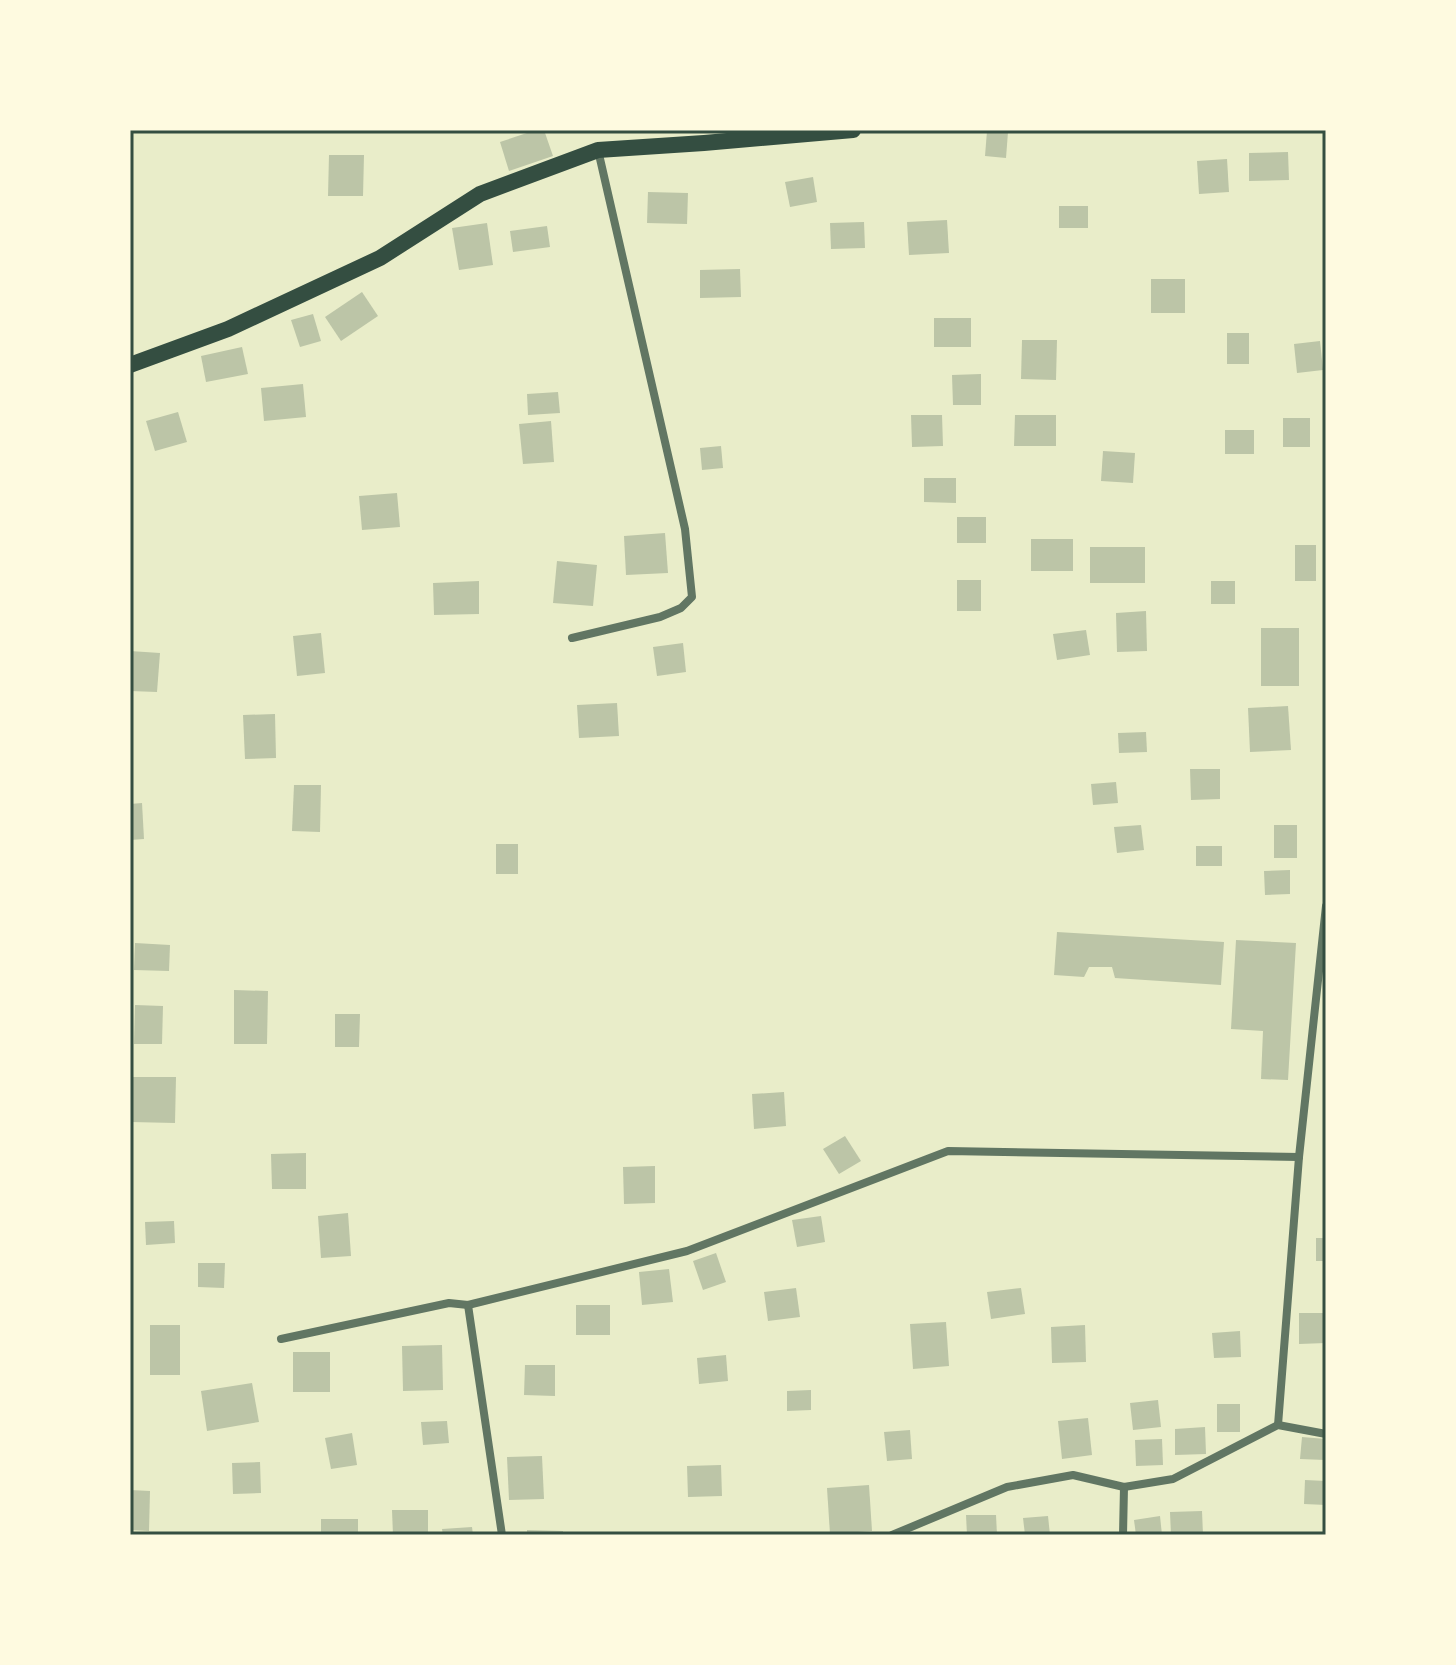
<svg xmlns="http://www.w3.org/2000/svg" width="1456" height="1665" viewBox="0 0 1456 1665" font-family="'Sofia Sans Condensed',sans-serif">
	<rect width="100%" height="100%" fill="#e9edc9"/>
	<g fill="#bcc5a7">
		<path d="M536 130H544L553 156 509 171 500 142Z"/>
		<path d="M987 131 1008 132 1006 158 985 156Z"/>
		<path d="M1288 152 1289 180 1249 181V153Z"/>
		<path d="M329 155H364L363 196H328Z"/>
		<path d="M1227 159 1229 192 1199 194 1197 161Z"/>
		<path d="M813 177 817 202 790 207 785 182Z"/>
		<path d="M648 192 688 193 687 224 647 223Z"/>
		<rect x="1059" y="206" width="29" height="22"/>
		<path d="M947 220 949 253 909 255 907 222Z"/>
		<path d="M864 222 865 248 831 249 830 223Z"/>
		<path d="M487 223 493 265 459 270 452 228Z"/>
		<path d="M547 226 550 247 513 252 510 231Z"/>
		<path d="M740 269 741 297 700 298V270Z"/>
		<rect x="1151" y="279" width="34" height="34"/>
		<path d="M362 292 378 316 341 341 325 317Z"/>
		<path d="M313 314 321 341 300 347 291 320Z"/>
		<rect x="934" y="318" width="37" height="29"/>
		<rect x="1227" y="333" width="22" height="31"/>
		<path d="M1022 340H1057L1056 380 1021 379Z"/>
		<path d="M1320 341 1323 370 1297 373 1294 344Z"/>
		<path d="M242 347 248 374 206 382 201 356Z"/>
		<path d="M981 374V405H953L952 375Z"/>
		<path d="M303 384 306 417 264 421 261 388Z"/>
		<path d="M558 392 560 413 528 415 527 394Z"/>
		<path d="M178 412 187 442 155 451 146 421Z"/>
		<path d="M911 415H942L943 446 912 447Z"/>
		<path d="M1015 415H1056V446H1014Z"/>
		<rect x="1283" y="418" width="27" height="29"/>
		<path d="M551 421 554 462 523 464 519 424Z"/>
		<rect x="1225" y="430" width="29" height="24"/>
		<path d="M721 446 723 468 702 470 700 448Z"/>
		<path d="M1103 451 1135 453 1133 483 1101 481Z"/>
		<path d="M924 478H956V503L924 502Z"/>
		<path d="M397 493 400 527 362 530 359 496Z"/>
		<rect x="957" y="517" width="29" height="26"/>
		<path d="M665 533 668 573 626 575 624 536Z"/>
		<rect x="1031" y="539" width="42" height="32"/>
		<rect x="1295" y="545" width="21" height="36"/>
		<rect x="1090" y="547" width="55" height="36"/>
		<path d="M557 561 597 565 593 606 553 603Z"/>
		<rect x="957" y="580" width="24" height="31"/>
		<path d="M479 581V614L434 615 433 583Z"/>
		<rect x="1211" y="581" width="24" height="23"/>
		<path d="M1146 611 1147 651 1117 652 1116 613Z"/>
		<rect x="1261" y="628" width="38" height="58"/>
		<path d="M1086 630 1090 655 1057 660 1053 634Z"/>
		<path d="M321 633 325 673 297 676 293 636Z"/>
		<path d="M683 643 686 672 657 676 653 647Z"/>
		<path d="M130 651 160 653 157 692 130 691Z"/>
		<path d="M617 703 619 736 579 738 577 705Z"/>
		<path d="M1288 706 1291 750 1250 752 1248 708Z"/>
		<path d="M275 714 276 758 245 759 243 715Z"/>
		<path d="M1146 732 1147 752 1119 753 1118 733Z"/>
		<path d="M1190 769H1220V799L1191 800Z"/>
		<path d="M1116 782 1118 803 1093 805 1091 784Z"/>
		<path d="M294 785H321L320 832 292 831Z"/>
		<path d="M142 803 144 839 130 840V804Z"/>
		<path d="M1141 825 1144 850 1117 853 1114 827Z"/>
		<rect x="1274" y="825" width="23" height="33"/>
		<rect x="496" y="844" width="22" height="30"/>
		<rect x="1196" y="846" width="26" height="20"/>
		<path d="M1290 870V894L1265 895 1264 871Z"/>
		<path d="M1057 932 1224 942 1221 985 1115 978 1112 967H1089L1084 977 1054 975Z"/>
		<path d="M1236 940 1296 943 1288 1080 1261 1079 1263 1031 1231 1029Z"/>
		<path d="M135 943 170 945 169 971 134 970Z"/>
		<path d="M234 990 268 991 267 1044H234Z"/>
		<path d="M135 1005 163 1006 162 1044H134Z"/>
		<path d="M335 1014H360L359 1047H335Z"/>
		<rect x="1323" y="1019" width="3" height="26"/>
		<path d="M132 1077H176L175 1123 131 1122Z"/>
		<path d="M784 1092 786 1126 754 1129 752 1094Z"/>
		<path d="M845 1136 861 1161 839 1174 823 1149Z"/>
		<path d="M306 1153V1189H272L271 1154Z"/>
		<path d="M655 1166V1203L624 1204 623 1167Z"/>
		<path d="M348 1213 351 1256 321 1258 318 1216Z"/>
		<path d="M821 1216 825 1242 797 1247 792 1220Z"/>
		<path d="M174 1221 175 1243 146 1245 145 1222Z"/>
		<rect x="1316" y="1238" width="10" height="23"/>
		<path d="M716 1253 726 1282 703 1290 693 1261Z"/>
		<path d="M198 1263H225L224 1288 198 1287Z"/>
		<path d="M669 1269 673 1302 642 1305 639 1272Z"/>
		<path d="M796 1288 800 1317 768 1321 764 1292Z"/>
		<path d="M1021 1288 1025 1314 991 1319 987 1292Z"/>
		<rect x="576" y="1305" width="34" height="30"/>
		<path d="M1299 1313H1326V1343L1299 1344Z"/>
		<path d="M946 1322 949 1366 913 1369 910 1324Z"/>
		<rect x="150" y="1325" width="30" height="50"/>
		<path d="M1085 1325 1086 1362 1052 1363 1051 1327Z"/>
		<path d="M1240 1331 1241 1357 1214 1358 1212 1333Z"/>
		<path d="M442 1345 443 1390 403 1391 402 1346Z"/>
		<rect x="293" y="1352" width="37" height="40"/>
		<path d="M726 1355 728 1381 699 1384 697 1358Z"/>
		<path d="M525 1365H555V1396L524 1395Z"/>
		<path d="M252 1383 259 1422 207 1431 201 1391Z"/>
		<path d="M811 1390V1410L787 1411V1391Z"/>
		<path d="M1158 1400 1161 1427 1133 1430 1130 1403Z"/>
		<rect x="1217" y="1404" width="23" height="28"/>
		<path d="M1088 1418 1092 1455 1062 1459 1058 1421Z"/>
		<path d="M447 1421 449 1443 423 1445 421 1422Z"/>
		<path d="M1205 1427 1206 1454 1175 1455V1429Z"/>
		<path d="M910 1430 912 1459 887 1461 884 1432Z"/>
		<path d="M352 1433 357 1465 331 1469 325 1438Z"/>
		<path d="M1302 1437 1326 1439 1325 1460 1300 1459Z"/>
		<path d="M1162 1439 1163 1465 1136 1466 1135 1440Z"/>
		<path d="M542 1456 544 1499 509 1500 507 1457Z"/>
		<path d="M260 1462 261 1493 233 1494 232 1463Z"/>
		<path d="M721 1465 722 1496 688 1497 687 1466Z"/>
		<path d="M1305 1480 1326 1481V1505L1304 1504Z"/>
		<path d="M869 1485 872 1531 830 1534 827 1488Z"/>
		<path d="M130 1490 150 1491 149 1531 130 1530Z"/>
		<path d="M392 1510H428V1535H393Z"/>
		<path d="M1202 1511 1203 1535H1171L1170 1512Z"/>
		<path d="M966 1515H996L997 1535H967Z"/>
		<path d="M1048 1516 1050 1535H1025L1023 1518Z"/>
		<path d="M1160 1516 1162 1535H1136L1134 1520Z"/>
		<rect x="321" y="1519" width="37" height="16"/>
		<path d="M472 1527 473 1535H443L442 1529Z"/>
		<path d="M527 1530 563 1531V1535H527Z"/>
	</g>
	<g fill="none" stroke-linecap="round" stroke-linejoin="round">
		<g stroke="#617663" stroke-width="8">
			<path d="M572 638 660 617 681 608 692 597 685 529 598 150"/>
			<path d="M468 1305 502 1535"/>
			<path d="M281 1339 449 1303 468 1305 687 1251 948 1151 1299 1157"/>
			<path d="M1278 1425 1299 1157 1326 906"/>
			<path d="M892 1535 1007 1487 1073 1475 1124 1487 1173 1479 1278 1425 1326 1434"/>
			<path d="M1123 1535 1124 1487"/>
		</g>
		<path stroke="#344e41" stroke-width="16" d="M130 365 228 329 380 258 480 194 598 150 704 143 853 130"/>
	</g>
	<rect width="1456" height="1665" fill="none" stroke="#fefae0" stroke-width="264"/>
	<rect x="132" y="132" width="1192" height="1401" fill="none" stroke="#344e41" stroke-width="3"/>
</svg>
